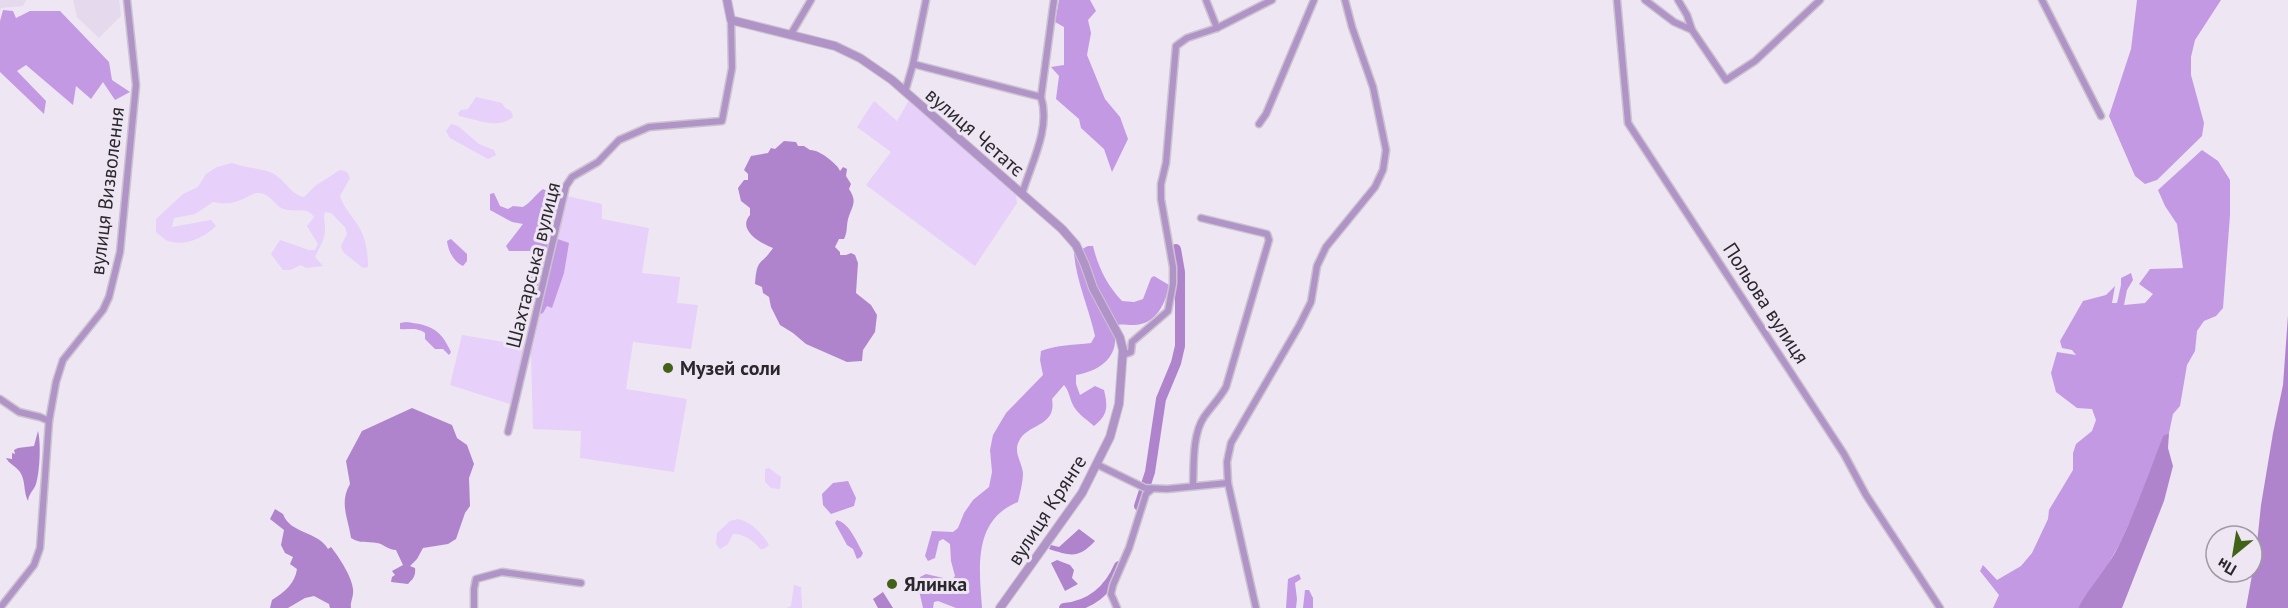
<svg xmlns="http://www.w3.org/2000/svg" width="2288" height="608" viewBox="0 0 2288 608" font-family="'PT Sans',sans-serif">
	<rect width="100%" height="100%" fill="#eee6f3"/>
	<g fill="#e4d9ed">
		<path d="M0 0H26L23 6 1 8 0 11Z"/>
		<path d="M73 0H119L121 16 99 38 77 17Z"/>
	</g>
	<g fill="#e7d0f9">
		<path d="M476 97 502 103 505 108 511 111 513 117C498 130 476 119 459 116L458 113 461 110 468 109Z"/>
		<path d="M911 97 1015 189 1017 203 975 266 866 185 891 152 857 127 874 101 897 121Z"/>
		<path d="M451 124 458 126 479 144 494 150 496 155 488 159 450 138 446 131Z"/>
		<path d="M232 163C244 168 264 168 274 174 286 181 291 195 304 197L315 186 340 170 347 172 350 178 340 196C343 206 349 212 355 221 365 234 368 250 368 267L363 268 343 252 341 246 347 234 345 227 331 213 325 212C323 219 325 221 325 227 326 238 319 248 315 257L323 266 306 268 301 265 290 270H283L271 254 280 240 309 250H315L318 244 307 226 314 217C307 206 295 213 284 209 273 205 270 192 257 193 254 193 252 195 249 196 236 203 227 205 213 202L195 214 174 218 172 227 211 220 216 226C205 237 185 247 168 241 164 239 160 235 156 232V219L183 194 198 187 206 174 217 167Z"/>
		<path d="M567 196 602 204V219L649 228 642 273 680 277 677 303 698 305 691 349 633 342 626 389 687 399 674 472 580 458 581 431 533 429 531 354 526 353 513 405 450 385 462 335 533 347Z"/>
		<path d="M769 468 781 477 780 489 771 488 765 482V469Z"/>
		<path d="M738 519C751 522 762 533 769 545L764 549H760C755 541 742 533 733 534L728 544 720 549 716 544 717 533 730 521Z"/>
		<path d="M794 585 801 587 802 608H787L791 606Z"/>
	</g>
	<g fill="#c499e4">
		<path d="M1059 0H1090L1096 11 1088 20 1091 33 1087 55 1105 99 1120 117 1128 139 1112 172 1104 149 1081 128 1079 119 1056 99 1059 76 1051 67 1064 65V27L1055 22Z"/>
		<path d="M2137 0H2221L2195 40 2191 57V75L2204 123 2202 136 2157 180 2145 184 2135 176 2109 116 2131 49Z"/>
		<path d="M3 10 13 11 16 18 30 11H60L109 62 112 80 130 92 115 100 103 82 91 99 76 86 73 105 26 65 17 71 46 101 44 114 0 72V21Z"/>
		<path d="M2202 150 2218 161 2230 180V215L2223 308 2216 316 2204 321 2197 331 2195 351 2187 365 2180 406 2173 414 2169 433 2163 437 2140 500 2119 545 2106 568 2078 608H1993L1999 595 1980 571 1983 565 1997 580 2021 566 2032 553 2048 519 2049 510 2073 470V453L2076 444 2092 431 2096 420 2092 409 2077 408 2056 392 2051 373 2057 352 2076 355 2072 350 2062 348 2060 341 2083 301 2106 295 2115 286 2112 303H2117L2121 285V278L2131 273 2133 280 2127 290 2124 305 2145 303 2153 294 2139 284 2150 269 2183 268 2177 224 2165 206 2158 190Z"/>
		<path d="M543 189 549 192 550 206 559 209 552 237 569 243 564 273 552 308 547 306 543 313 538 315 543 289 526 279V272L532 266 530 251H509L506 246 523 224 512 222 490 210V194L494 193 500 206 508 209 513 206 523 207C531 202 535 195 543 189Z"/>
		<path d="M451 239 467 254V261L463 266C454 262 448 251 447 241Z"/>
		<path d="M1088 246H1093C1098 267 1107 285 1122 301L1134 302 1143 299 1151 278 1154 276 1169 285C1166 304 1155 326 1132 325 1124 325 1120 323 1113 327 1122 354 1102 371 1076 375V384L1080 395 1095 386 1104 390C1108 407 1108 415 1094 426 1086 419 1076 413 1072 403 1069 396 1069 391 1064 385L1052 399C1057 427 1028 423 1019 441 1013 452 1022 462 1023 473 1023 482 1020 493 1018 502 973 520 979 567 982 608H956L938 601 934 602 933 608H923L918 586 920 577 926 574 952 580 955 576 951 561 950 544 943 539 939 541 935 558 928 561 925 556 932 531 953 532 958 528 964 513 973 500 989 487 992 472 990 450 993 435 1006 413 1043 375 1040 360 1041 351C1056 345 1075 345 1091 343L1095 336C1089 308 1076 281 1074 253Z"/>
		<path d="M406 322C430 325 440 328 451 352L449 355 443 349H435L425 339V333C416 327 409 330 400 329V323Z"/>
		<path d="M848 481 856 498 854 506 831 514 823 505 822 494 833 483Z"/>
		<path d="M837 520C850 524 856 541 863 553L861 557 857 559 853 549 847 545 835 523Z"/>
		<path d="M1299 574 1301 579 1295 583 1297 599 1296 608H1286L1288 579Z"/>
		<path d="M1305 590H1309L1313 598V608H1303Z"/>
	</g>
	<g fill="#af84cd">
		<path d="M784 141 796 142 798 146H804L810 150C818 149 838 164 840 171L843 167 847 169 846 176 851 184 849 189C857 201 853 205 849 216 846 223 848 232 844 239H839L835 247 840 252V255H846L851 253 855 255 858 263 856 293 871 305 877 315 875 332 863 350 862 361 847 362 806 344 793 333 780 325 771 307 769 297 763 293 762 287 755 284C757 257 761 266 773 248 760 243 737 230 750 215V208L741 201 738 188 744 180H748V174L744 170 751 156 768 153 771 148 775 149Z"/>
		<path d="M2288 315V608H2246L2256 553 2261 505 2273 433 2283 385Z"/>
		<path d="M412 408 452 425 457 438 467 445 474 464 469 478 470 506 465 513 456 539 448 544 423 548 417 559 410 566 415 568C416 576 413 579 408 584L391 582 392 577 395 575 392 571 403 565 396 550C388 550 384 544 377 543 367 541 360 544 351 538 348 517 339 503 350 484L346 461 362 431Z"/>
		<path d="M38 431C41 443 40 471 36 484 34 490 29 493 28 501 23 491 26 481 20 472 16 466 9 464 6 458L12 459V453L15 454 14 450 18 448 34 446Z"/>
		<path d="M2169 433 2168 448 2173 466 2164 501 2122 608H2078C2090 586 2108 568 2119 545 2136 510 2149 473 2163 436Z"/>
		<path d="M275 509 283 514C290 534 318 531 328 549L331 547C339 557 352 577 353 589 354 597 350 601 351 608H330L329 604 314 596 305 598 288 608H270L272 600C284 592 295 584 297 569L290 564 293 557 285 553 281 545 284 530 270 519Z"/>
		<path d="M1079 529 1095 541C1078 559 1071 556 1049 549L1051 545 1059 547Z"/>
		<path d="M1057 560 1070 565 1074 570 1072 578 1078 584 1065 591 1051 563Z"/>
		<path d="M883 592 893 608H878L873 599Z"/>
	</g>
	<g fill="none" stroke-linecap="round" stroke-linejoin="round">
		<g stroke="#af84cd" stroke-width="10">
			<path d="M1139 506 1150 472 1161 399 1176 363 1180 346V272L1176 249"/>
			<path d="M1064 608C1090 606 1109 590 1119 566"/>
		</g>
		<defs>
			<g id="minor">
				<path d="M1206 0 1217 28"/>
				<path d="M1617 0 1628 123 1844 454 1866 495 1940 608"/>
				<path d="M1645 0 1674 22 1692 30"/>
				<path d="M1678 0 1687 15 1692 30 1726 80 1755 61 1820 0"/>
				<path d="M2042 0 2101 116"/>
				<path d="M791 34 811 0"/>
				<path d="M913 64 1041 97"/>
				<path d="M905 92 913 64 926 0"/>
				<path d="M1259 124 1266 114 1314 0"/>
				<path d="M1022 194C1031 164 1051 128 1041 97L1054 0"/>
				<path d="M1123 355 1131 352 1132 342 1168 311 1173 284V267L1161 199V184L1166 163 1176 46 1187 38 1217 28 1272 0"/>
				<path d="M0 399 19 412 40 417 49 421"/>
				<path d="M508 432 566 186 572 177 598 162 619 140 649 127 722 121 732 68 731 20"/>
				<path d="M1098 465 1145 488 1167 489 1228 483"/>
				<path d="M1193 486C1194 465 1192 435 1204 417 1211 407 1220 398 1226 387L1269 240 1267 234 1201 218"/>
				<path d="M0 608 34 565 40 548 49 421 56 382 63 360 103 310 109 297 120 252 136 85 127 0"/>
				<path d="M474 608V589L476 579 502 572 581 583"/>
				<path d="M1117 608 1111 594 1113 585 1129 548 1146 494 1152 489"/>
				<path d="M1256 608 1228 483 1227 462 1231 443 1299 326 1311 302 1317 266 1326 247 1375 187 1383 170 1386 150 1373 87 1352 27 1345 0"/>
			</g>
			<path id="tertiary" d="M727 0 731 20 835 46 860 58 892 80 1062 229 1076 245 1085 265 1093 288 1120 338 1123 350 1119 404 1110 437 1082 493 1000 608"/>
		</defs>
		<use href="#minor" stroke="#cbc4cf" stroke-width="9"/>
		<use href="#tertiary" stroke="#cbc4cf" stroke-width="10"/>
		<use href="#minor" stroke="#b194c7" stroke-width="6"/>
		<use href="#tertiary" stroke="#b194c7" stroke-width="8"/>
	</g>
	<g fill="#416217" stroke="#eee6f3" stroke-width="2">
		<circle cx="668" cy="368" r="6"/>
		<circle cx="892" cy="584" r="6"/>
	</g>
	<g text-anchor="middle" stroke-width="6" stroke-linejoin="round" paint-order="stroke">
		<g font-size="20" fill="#2b282d" stroke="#eee6f3">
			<text transform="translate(975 132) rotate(41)" y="7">вулиця Четатє</text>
			<text transform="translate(107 191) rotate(-83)" y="7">вулиця Визволення</text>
			<text transform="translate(533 265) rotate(-76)" y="7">Шахтарська вулиця</text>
			<text transform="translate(1766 303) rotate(57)" y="7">Польова вулиця</text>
			<text transform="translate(1047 510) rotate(-57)" y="7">вулиця Крянге</text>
		</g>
		<g font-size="20" font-weight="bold" fill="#2b282d" stroke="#eee6f3" text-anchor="start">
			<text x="680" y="375">Музей соли</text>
			<text x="904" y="591">Ялинка</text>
		</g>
	</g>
	<g transform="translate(2234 554) rotate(210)"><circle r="28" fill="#eee6f3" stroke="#a09aa4" stroke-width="1.5"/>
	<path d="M0-4.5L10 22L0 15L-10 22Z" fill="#416217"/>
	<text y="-9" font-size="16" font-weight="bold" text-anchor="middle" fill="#2b282d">Пн</text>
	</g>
</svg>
